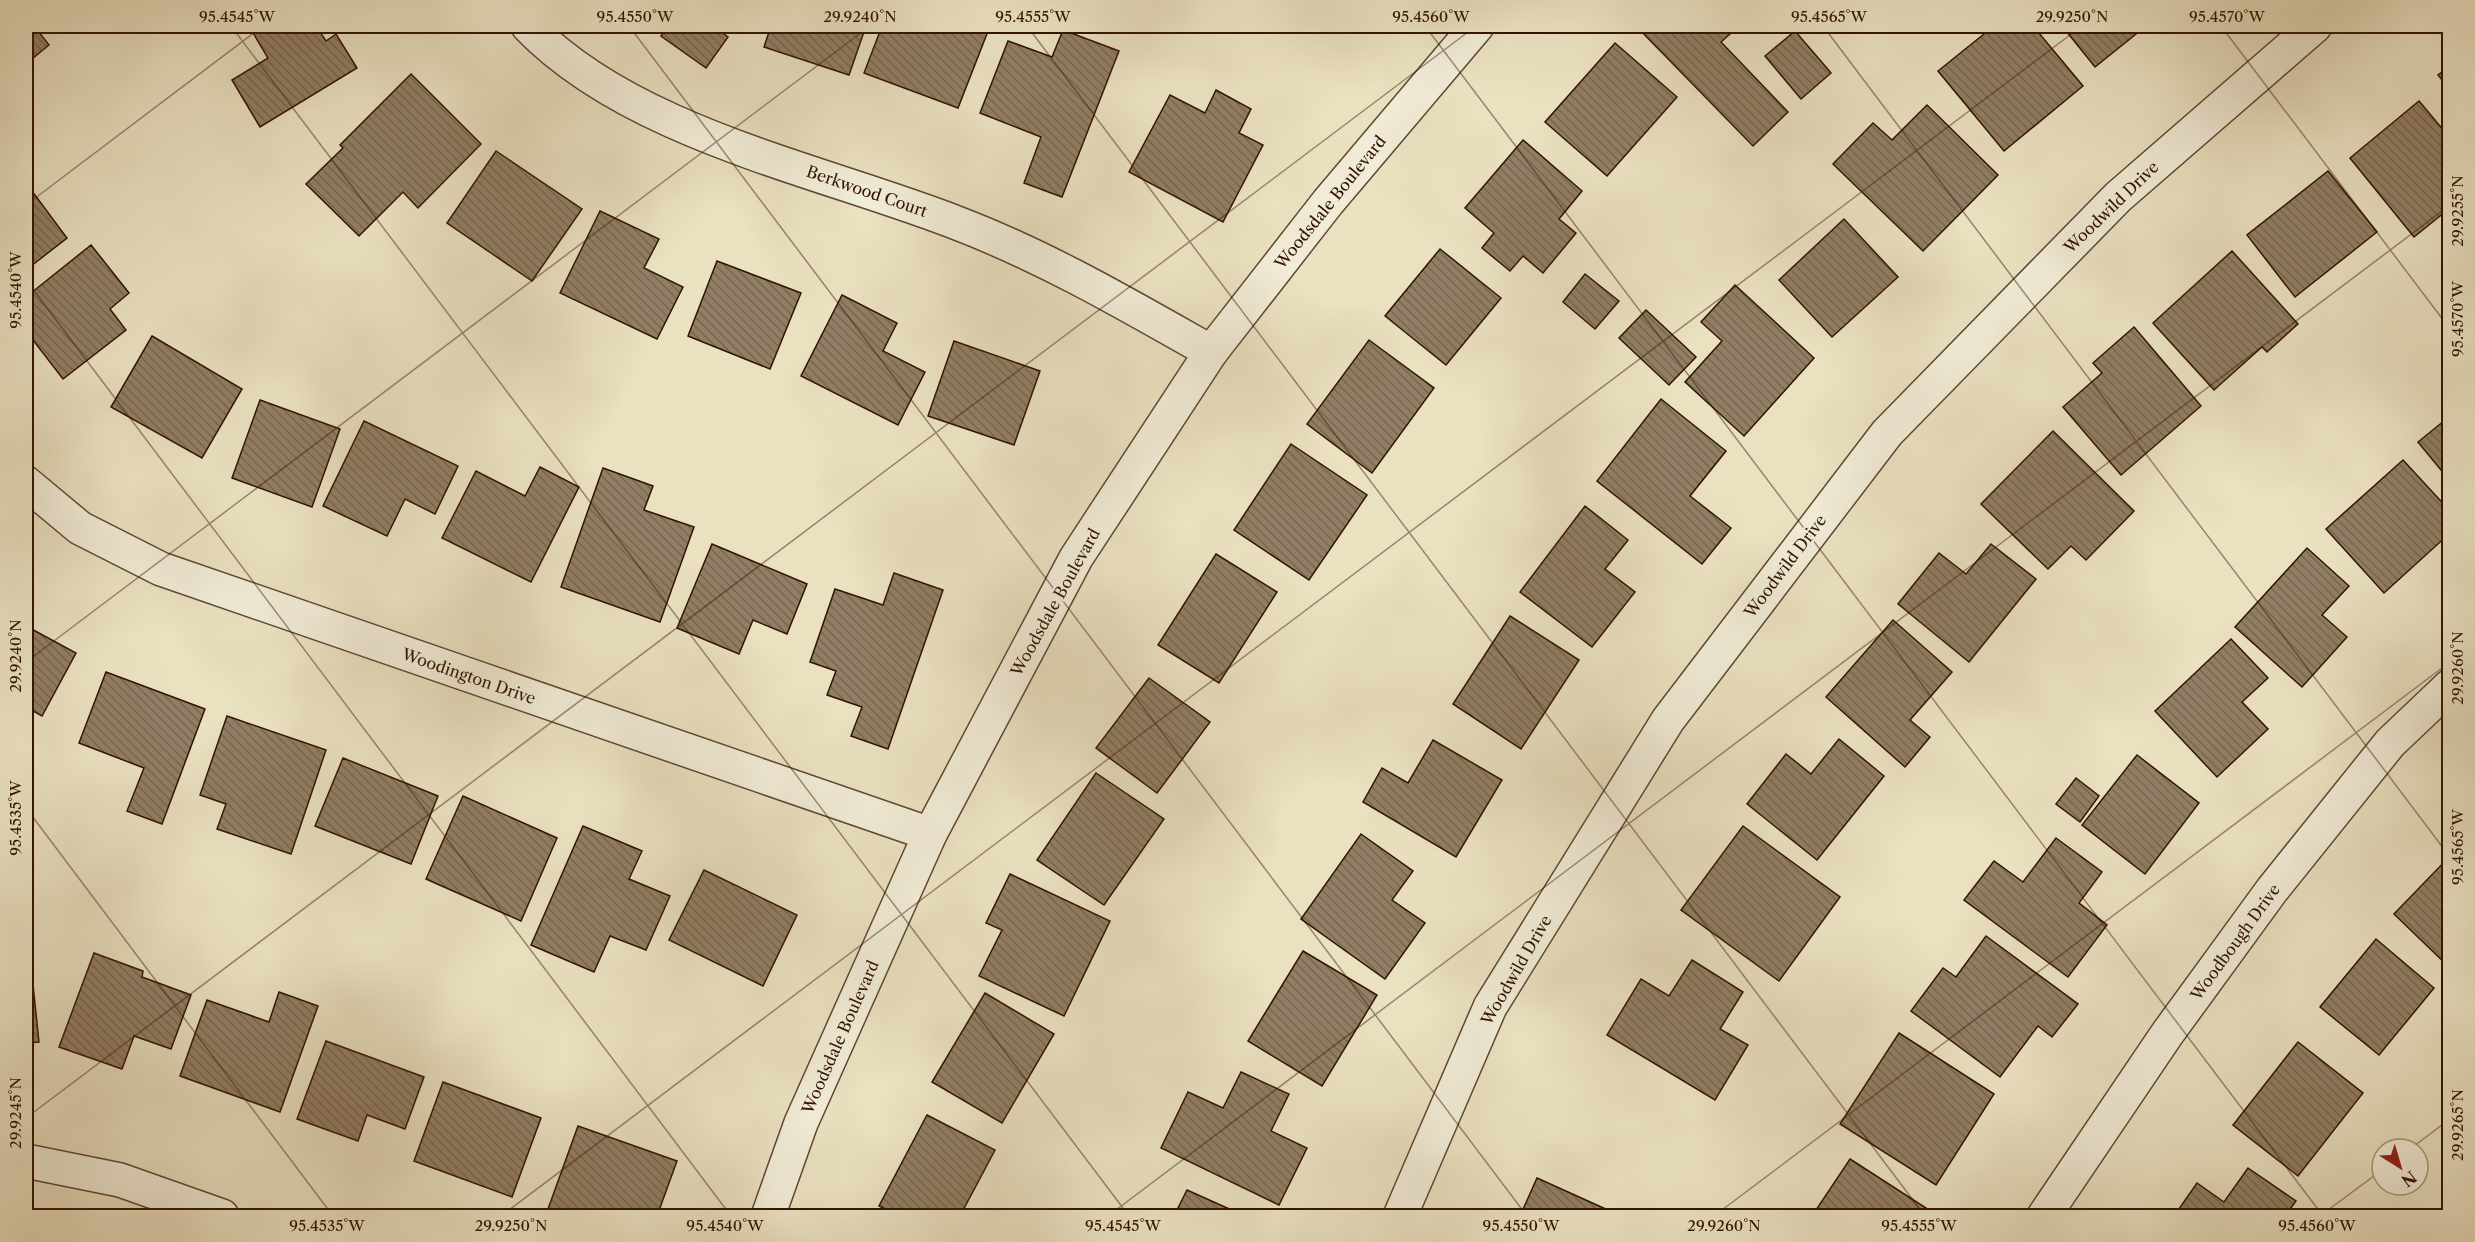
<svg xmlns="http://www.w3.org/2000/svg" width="2475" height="1242" viewBox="0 0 2475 1242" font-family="'Libre Caslon Text',serif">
	<defs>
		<pattern id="building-back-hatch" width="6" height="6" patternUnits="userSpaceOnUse" patternTransform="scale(1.5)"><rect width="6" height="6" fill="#917e65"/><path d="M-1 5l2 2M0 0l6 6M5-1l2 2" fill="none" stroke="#776651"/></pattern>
	</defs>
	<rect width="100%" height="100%" fill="#eae1c1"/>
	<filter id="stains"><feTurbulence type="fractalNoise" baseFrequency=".00333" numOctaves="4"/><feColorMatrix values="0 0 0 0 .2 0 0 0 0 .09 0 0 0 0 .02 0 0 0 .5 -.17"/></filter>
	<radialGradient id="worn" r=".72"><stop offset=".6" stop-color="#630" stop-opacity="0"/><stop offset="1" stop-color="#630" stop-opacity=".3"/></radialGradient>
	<g fill="url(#building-back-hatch)" stroke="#311302" stroke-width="1.5">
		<path d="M26 26H34L49 45 26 64Z"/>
		<path d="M249 26H316L326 41 336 34 357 68 260 127 232 80 268 58Z"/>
		<path d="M668 26H712L728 37 706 68 661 36Z"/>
		<path d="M771 26H866L849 75 764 47Z"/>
		<path d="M882 26H990L958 108 864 73Z"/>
		<path d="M1636 26H1739L1721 42 1788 112 1753 146Z"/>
		<path d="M1994 26H2033L2083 86 2004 151 1938 71Z"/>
		<path d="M2062 26H2146L2095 67Z"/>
		<path d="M1063 30 1119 51 1062 197 1024 183 1041 137 980 113 1008 41 1052 57Z"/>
		<path d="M1795 31 1831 73 1801 99 1765 56Z"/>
		<path d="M1615 43 1677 97 1607 176 1545 122Z"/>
		<path d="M2450 66V90L2438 75Z"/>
		<path d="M411 74 481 144 418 208 403 192 359 236 306 184 343 148 340 145Z"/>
		<path d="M1216 90 1251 109 1239 133 1263 145 1223 222 1129 172 1170 95 1205 113Z"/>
		<path d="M2419 101 2450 138V208L2414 237 2350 158Z"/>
		<path d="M1927 105 1998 175 1923 251 1833 164 1873 123 1892 140Z"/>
		<path d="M1523 140 1582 191 1559 219 1576 233 1543 273 1523 256 1510 271 1482 248 1494 233 1465 208Z"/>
		<path d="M496 151 582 209 532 281 447 223Z"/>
		<path d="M2328 171 2377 232 2295 297 2247 235Z"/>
		<path d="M26 183 67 238 26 270Z"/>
		<path d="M600 211 659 239 644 268 683 287 657 339 560 293Z"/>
		<path d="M1844 219 1898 277 1832 337 1779 280Z"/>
		<path d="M91 245 129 293 110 309 126 330 63 379 26 331V297Z"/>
		<path d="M1440 249 1501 298 1446 365 1385 316Z"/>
		<path d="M2232 251 2298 324 2267 352 2262 347 2214 390 2153 323Z"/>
		<path d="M717 261 801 293 770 369 688 336Z"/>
		<path d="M1585 274 1619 301 1595 329 1563 302Z"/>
		<path d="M1735 285 1814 358 1744 436 1685 382 1722 341 1701 322Z"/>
		<path d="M842 295 897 323 883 351 925 372 898 425 801 376Z"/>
		<path d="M1646 310 1696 357 1669 385 1619 338Z"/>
		<path d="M2134 327 2201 406 2121 475 2063 407 2102 373 2093 363Z"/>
		<path d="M152 336 242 389 202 458 111 407Z"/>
		<path d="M1369 340 1434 388 1372 473 1307 424Z"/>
		<path d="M954 341 1040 371 1014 445 928 416Z"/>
		<path d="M1661 399 1726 451 1690 496 1731 528 1702 564 1597 481Z"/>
		<path d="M260 400 340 429 312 507 232 478Z"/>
		<path d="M2450 416V481L2418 442Z"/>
		<path d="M364 421 458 466 435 514 405 499 387 536 323 506Z"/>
		<path d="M2053 431 2134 511 2086 560 2071 546 2048 569 1981 504Z"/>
		<path d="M1291 444 1367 495 1309 580 1234 530Z"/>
		<path d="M2403 460 2450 511V533L2384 593 2326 529Z"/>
		<path d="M540 467 579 487 531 582 442 538 476 471 525 496Z"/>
		<path d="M603 468 653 486 644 510 694 527 660 622 561 587Z"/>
		<path d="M1585 506 1628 540 1605 569 1635 592 1592 647 1520 592Z"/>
		<path d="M712 544 807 584 787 634 753 620 739 654 677 628Z"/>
		<path d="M1991 544 2036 579 1969 662 1898 604 1939 553 1966 574Z"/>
		<path d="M2307 548 2349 586 2322 615 2347 637 2302 687 2235 627Z"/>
		<path d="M1216 554 1277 592 1219 683 1158 645Z"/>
		<path d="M894 573 943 590 888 749 851 736 862 707 827 695 836 671 810 662 835 589 883 605Z"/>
		<path d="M1510 616 1579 660 1521 749 1453 704Z"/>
		<path d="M1893 620 1952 672 1910 720 1930 737 1905 767 1826 697Z"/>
		<path d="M26 626 76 653 42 716 26 707Z"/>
		<path d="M2231 639 2268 678 2242 702 2268 729 2217 777 2155 711Z"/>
		<path d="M106 672 205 709 162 824 127 811 144 768 79 743Z"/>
		<path d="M1149 678 1210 722 1157 793 1096 748Z"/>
		<path d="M227 716 326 750 291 854 217 829 226 804 200 795Z"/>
		<path d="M1839 739 1884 776 1817 860 1747 804 1786 754 1811 774Z"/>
		<path d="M1433 740 1502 780 1456 857 1363 802 1382 768 1408 783Z"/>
		<path d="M2137 755 2199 803 2145 874 2082 825Z"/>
		<path d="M343 758 438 796 411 864 315 826Z"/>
		<path d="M1096 773 1164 819 1104 905 1037 860Z"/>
		<path d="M2076 778 2099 796 2080 822 2056 804Z"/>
		<path d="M463 796 557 838 521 921 426 879Z"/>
		<path d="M583 826 642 851 629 879 670 896 646 950 610 936 594 972 531 945Z"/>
		<path d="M1743 826 1840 897 1779 981 1681 910Z"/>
		<path d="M1361 834 1413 871 1392 900 1425 923 1385 979 1301 919Z"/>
		<path d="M2056 838 2102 872 2079 903 2107 925 2068 977 1964 900 1994 861 2023 882Z"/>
		<path d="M2450 856V968L2394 914Z"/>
		<path d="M704 870 797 915 763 986 669 940Z"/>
		<path d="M1010 874 1110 921 1064 1016 979 976 1002 930 986 923Z"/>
		<path d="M1986 936 2078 1004 2052 1037 2038 1026 2000 1077 1911 1011 1943 968 1956 977Z"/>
		<path d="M2376 939 2434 988 2379 1055 2320 1007Z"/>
		<path d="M1303 951 1377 995 1322 1086 1248 1041Z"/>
		<path d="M94 953 143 971 142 977 191 995 171 1049 134 1036 122 1069 59 1047Z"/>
		<path d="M30 956 39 1042 26 1043V957Z"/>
		<path d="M1692 960 1743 992 1720 1029 1748 1045 1715 1100 1607 1035 1641 979 1669 996Z"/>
		<path d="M279 992 318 1006 280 1112 180 1076 207 1000 269 1022Z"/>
		<path d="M985 993 1054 1034 1002 1123 932 1082Z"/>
		<path d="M1899 1033 1994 1094 1936 1185 1840 1124Z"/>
		<path d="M326 1041 424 1077 405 1129 367 1115 358 1141 297 1119Z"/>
		<path d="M2298 1042 2363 1093 2298 1176 2233 1125Z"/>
		<path d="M1241 1072 1289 1094 1271 1131 1307 1148 1279 1205 1161 1148 1188 1092 1223 1108Z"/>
		<path d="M443 1082 541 1118 512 1197 414 1161Z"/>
		<path d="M927 1115 995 1150 960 1216H899L879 1206Z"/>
		<path d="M578 1126 677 1161 657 1216H571L548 1209Z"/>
		<path d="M1850 1159 1926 1208 1921 1216H1812Z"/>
		<path d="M2248 1168 2296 1201 2285 1216H2174L2197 1183 2224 1202Z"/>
		<path d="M1537 1178 1610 1211 1608 1216H1520Z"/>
		<path d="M1187 1190 1245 1216H1174Z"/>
	</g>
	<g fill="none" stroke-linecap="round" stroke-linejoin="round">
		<defs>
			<g id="minor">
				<path d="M528 26C631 133 821 170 957 223 1046 257 1128 305 1211 352"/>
				<path d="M26 483 80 528 161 569 930 834"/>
				<path d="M26 1161 120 1180 222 1216"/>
				<path d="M768 1216 801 1123 930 834 1076 558 1211 352 1328 202 1477 26"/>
				<path d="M1400 1216 1490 1007 1668 720 1887 433 2118 197 2315 26"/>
				<path d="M2044 1216 2167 1034 2272 890 2390 743 2450 686"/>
			</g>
		</defs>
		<use href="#minor" stroke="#5f4632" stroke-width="36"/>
		<use href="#minor" stroke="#f1ecd7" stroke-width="33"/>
	</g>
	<path fill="none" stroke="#311302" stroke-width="1.5" stroke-opacity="0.45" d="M231 26 1129 1216M629 26 1527 1216M1027 26 1925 1216M1425 26 2323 1216M1823 26 2450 857M2221 26 2450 329M26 205 263 26M26 280 731 1216M26 662 870 26M26 808 333 1216M26 1118 1476 26M2410 1149 2450 1119M501 1216 2082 26M1108 1216 2450 205M1714 1216 2450 662M2320 1216 2382 1170"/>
	<g text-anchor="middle" stroke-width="4.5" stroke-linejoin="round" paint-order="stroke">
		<g font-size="16" fill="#311302" stroke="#f1ecd7">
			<text transform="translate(867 191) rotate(19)" y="6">Berkwood Court</text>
			<text transform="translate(1330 202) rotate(-51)" y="6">Woodsdale Boulevard</text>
			<text transform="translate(2111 207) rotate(-44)" y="6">Woodwild Drive</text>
			<text transform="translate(1785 566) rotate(-53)" y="6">Woodwild Drive</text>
			<text transform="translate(1055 602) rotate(-61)" y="6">Woodsdale Boulevard</text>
			<text transform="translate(469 676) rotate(19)" y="6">Woodington Drive</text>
			<text transform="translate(2235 942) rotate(-54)" y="6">Woodbough Drive</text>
			<text transform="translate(1516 970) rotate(-60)" y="6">Woodwild Drive</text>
			<text transform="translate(840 1037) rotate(-66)" y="6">Woodsdale Boulevard</text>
		</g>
	</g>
	<rect width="2475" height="1242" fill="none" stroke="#eae1c1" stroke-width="66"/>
	<g transform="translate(2400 1167) rotate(143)"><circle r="28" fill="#f1ecd7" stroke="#a49582" stroke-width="1.5"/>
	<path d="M0-4.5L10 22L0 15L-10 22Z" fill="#8f2418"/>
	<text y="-9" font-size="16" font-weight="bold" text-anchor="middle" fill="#311302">N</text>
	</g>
	<rect x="33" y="33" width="2409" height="1176" fill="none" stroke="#311302" stroke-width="2"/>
	<g font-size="15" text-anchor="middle" fill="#311302">
		<text x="237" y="22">95.4545°W</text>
		<text x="635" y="22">95.4550°W</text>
		<text x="860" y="22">29.9240°N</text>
		<text x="1033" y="22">95.4555°W</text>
		<text x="1431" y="22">95.4560°W</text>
		<text x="1829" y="22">95.4565°W</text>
		<text x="2072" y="22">29.9250°N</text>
		<text x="2227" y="22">95.4570°W</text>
		<text transform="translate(2458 211) rotate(-90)" y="5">29.9255°N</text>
		<text transform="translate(16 290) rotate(-90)" y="5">95.4540°W</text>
		<text transform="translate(2458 319) rotate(-90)" y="5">95.4570°W</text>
		<text transform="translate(16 656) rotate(-90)" y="5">29.9240°N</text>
		<text transform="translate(2458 668) rotate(-90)" y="5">29.9260°N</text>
		<text transform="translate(16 818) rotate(-90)" y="5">95.4535°W</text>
		<text transform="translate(2458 847) rotate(-90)" y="5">95.4565°W</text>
		<text transform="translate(16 1113) rotate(-90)" y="5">29.9245°N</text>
		<text transform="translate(2458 1125) rotate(-90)" y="5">29.9265°N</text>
		<text x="327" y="1231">95.4535°W</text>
		<text x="511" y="1231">29.9250°N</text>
		<text x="725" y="1231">95.4540°W</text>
		<text x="1123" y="1231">95.4545°W</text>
		<text x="1521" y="1231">95.4550°W</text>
		<text x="1724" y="1231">29.9260°N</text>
		<text x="1919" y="1231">95.4555°W</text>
		<text x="2317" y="1231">95.4560°W</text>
	</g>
	<rect width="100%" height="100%" filter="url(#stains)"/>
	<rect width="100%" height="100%" fill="url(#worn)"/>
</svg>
